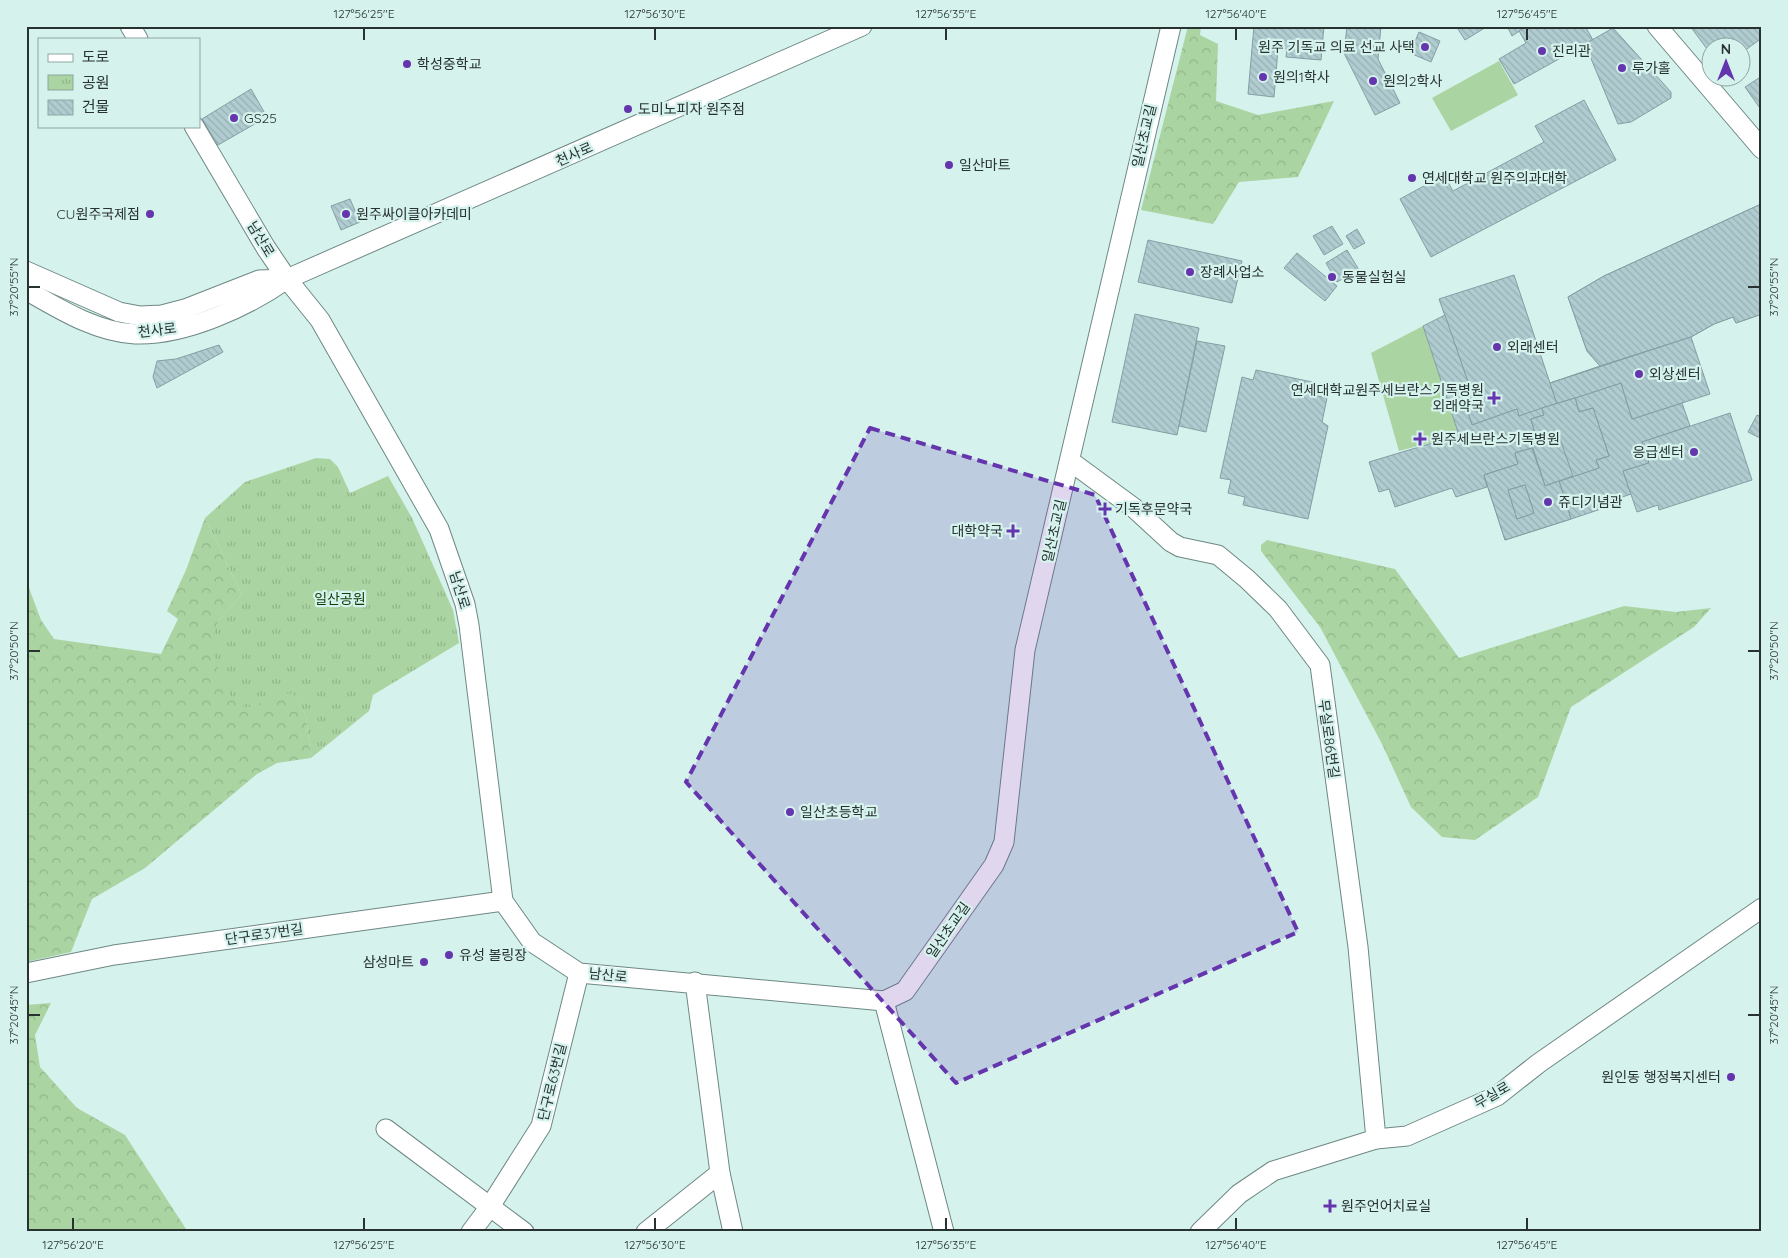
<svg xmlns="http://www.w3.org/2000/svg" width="1788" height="1258" viewBox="0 0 1788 1258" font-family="Quicksand,'Noto Sans KR',sans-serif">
	<defs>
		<pattern id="forest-crowns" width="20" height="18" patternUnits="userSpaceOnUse" patternTransform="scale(1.25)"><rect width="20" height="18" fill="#aad4a1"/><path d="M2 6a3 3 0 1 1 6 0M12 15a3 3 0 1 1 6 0" fill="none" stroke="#92b68b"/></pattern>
		<pattern id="park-tufts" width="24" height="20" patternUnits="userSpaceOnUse" patternTransform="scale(1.25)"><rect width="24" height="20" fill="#aad4a1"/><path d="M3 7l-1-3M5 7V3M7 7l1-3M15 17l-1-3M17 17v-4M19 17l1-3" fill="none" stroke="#92b68b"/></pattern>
		<pattern id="building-back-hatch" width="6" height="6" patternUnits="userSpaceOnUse" patternTransform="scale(1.25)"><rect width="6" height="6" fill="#b0ccd0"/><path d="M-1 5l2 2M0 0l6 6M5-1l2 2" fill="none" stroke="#97b0b3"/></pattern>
	</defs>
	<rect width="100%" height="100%" fill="#d5f2ed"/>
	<g fill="#aad4a1">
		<path d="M1499 61 1518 95 1451 131 1432 98Z"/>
		<path d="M1423 326 1459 435 1399 451 1371 353Z"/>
	</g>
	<g fill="url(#forest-crowns)">
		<path d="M1188 26H1201L1200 35 1218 44 1216 101 1258 115 1334 101 1298 177 1239 182 1213 224 1141 210Z"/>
		<path d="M205 518 242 595 218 621 246 708 292 691 306 716 311 758 277 763 257 774 145 868 92 899 71 952 26 962V580L41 620 54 639 161 654 178 619 167 611 186 570Z"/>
		<path d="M1267 540 1395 569 1459 658 1624 606 1676 612 1711 608 1694 627 1571 707 1538 797 1475 840 1442 837 1411 807 1382 744 1320 627 1261 551V545Z"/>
		<path d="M51 1003 35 1035 40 1067 77 1108 125 1135 188 1232H26V1005Z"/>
	</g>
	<path fill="url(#park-tufts)" d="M316 458 330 459 338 467 350 493 388 476 412 518 453 610 459 643 373 695 369 711 311 758 306 716 292 692 246 708 231 697 220 674 210 644 218 621 242 595 205 518 245 482Z"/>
	<g fill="url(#building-back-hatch)" stroke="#849fa3" fill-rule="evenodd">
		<path d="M1254 26H1324L1321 60 1286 57 1287 49H1278L1274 97 1248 94Z"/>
		<path d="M1347 26H1381L1378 59 1400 103 1375 115 1344 53Z"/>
		<path d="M1456 26H1488L1465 40Z"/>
		<path d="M1507 26H1527L1512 36Z"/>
		<path d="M1527 26H1585L1593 40 1514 84 1499 59 1526 43 1519 31Z"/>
		<path d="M1690 26H1762V38L1740 54V48H1710V53Z"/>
		<path d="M1613 28 1671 92V98L1631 122 1618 124 1585 44Z"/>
		<path d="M1419 32 1440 41 1431 62 1410 53Z"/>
		<path d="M1762 76V111L1745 87Z"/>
		<path d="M251 89 267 117 218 145 202 119Z"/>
		<path d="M1584 100 1616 160 1431 257 1400 199 1444 175 1453 191 1544 142 1535 126Z"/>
		<path d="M350 199 360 222 341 230 331 206Z"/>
		<path d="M1759 205 1762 211V314L1736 323 1733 317 1714 324 1691 337 1550 383 1600 366 1587 351 1568 297 1604 276Z"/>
		<path d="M1759 205 1762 211V314L1736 323 1733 317 1714 324 1691 337 1600 366 1587 351 1568 297 1604 276Z"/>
		<path d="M1332 226 1343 244 1324 255 1313 236Z"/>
		<path d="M1357 229 1365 243 1354 249 1346 236Z"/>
		<path d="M1148 240 1242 261 1232 303 1138 282Z"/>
		<path d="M1347 250 1359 270 1337 282 1326 263Z"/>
		<path d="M1297 253 1337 286 1325 301 1284 268Z"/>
		<path d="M1514 275 1557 404 1519 416 1517 409 1472 425 1461 391 1470 388 1439 299Z"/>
		<path d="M1135 314 1199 328 1177 435 1112 422Z"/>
		<path d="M1445 315 1470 388 1461 391 1472 425 1517 409 1519 416 1542 408 1544 415 1531 419 1537 440 1558 433 1573 476 1599 468 1596 460 1609 456 1593 408 1579 412 1575 398 1621 383 1632 419 1682 403 1690 426 1642 442 1649 463 1623 471 1631 494 1611 501 1613 505 1571 519 1559 481 1545 486 1532 448 1515 453 1518 464 1484 475 1487 487 1456 497 1452 488 1395 507 1389 489 1379 492 1369 462 1459 435 1423 326Z"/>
		<path d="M1691 337 1710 394 1632 419 1621 383 1557 404 1550 383Z"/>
		<path d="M1197 341 1225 346 1206 432 1179 426Z"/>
		<path d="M219 345 223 352 157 388 153 377 157 361 176 359Z"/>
		<path d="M1256 370 1312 382 1310 394 1327 398 1322 422 1328 426 1308 519 1243 505 1245 497 1228 493 1231 480 1220 478 1242 377 1253 380Z"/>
		<path d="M1575 398 1579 412 1593 408 1609 456 1596 460 1599 468 1573 476 1558 433 1537 440 1531 419 1544 415 1542 408Z"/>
		<path d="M1575 398 1579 412 1593 408 1609 456 1596 460 1599 468 1545 486 1531 442 1537 440 1531 419 1544 415 1542 408Z"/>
		<path d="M1730 413 1752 480 1659 510 1658 505 1637 512 1623 471 1649 463 1642 442Z"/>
		<path d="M1757 415 1762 417V439L1748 432Z"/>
		<path d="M1558 433 1573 476 1545 486 1531 442Z"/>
		<path d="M1532 448 1545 486 1559 481 1571 519 1505 540 1484 475 1518 464 1515 453ZM1525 485 1534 513 1517 519 1508 490Z"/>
		<path d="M1532 448 1545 486 1559 481 1571 519 1505 540 1484 475 1518 464 1515 453Z"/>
		<path d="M1525 485 1534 513 1517 519 1508 490Z"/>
		<path d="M1525 485 1534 513 1517 519 1508 490Z"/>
	</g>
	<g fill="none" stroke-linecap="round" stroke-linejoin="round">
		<defs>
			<g id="minor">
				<path d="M130 26 138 39"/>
				<path d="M1657 26 1762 149"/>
				<path d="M194 126 266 248 287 279 320 320 439 529 465 604 469 625 503 901 532 942 579 973 884 1001"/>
				<path d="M26 271 119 312 140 316 162 315 185 309 259 280 287 279"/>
				<path d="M26 290C59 309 96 332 135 334 184 336 247 307 287 279L862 26"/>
				<path d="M1070 461 1134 508 1171 542 1180 547 1218 555 1247 579 1278 609 1320 665 1358 947 1376 1139"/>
				<path d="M26 973 114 955 503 901"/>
				<path d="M695 982 720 1173 733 1232"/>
				<path d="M884 1001 905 991 994 865 1004 842 1025 650 1171 26"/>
				<path d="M884 1001 944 1232"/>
				<path d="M386 1129 524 1232"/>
				<path d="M471 1232 489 1208 541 1126 579 973"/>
				<path d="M646 1232 720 1173"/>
				<path d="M1200 1232 1239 1194 1273 1171 1376 1139 1407 1136 1497 1096 1539 1063 1762 908"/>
			</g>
		</defs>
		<use href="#minor" stroke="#6e8884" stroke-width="21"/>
		<use href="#minor" stroke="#fff" stroke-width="19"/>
	</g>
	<path fill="#6435ad" fill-opacity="0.2" stroke="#6435ad" stroke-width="4" stroke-dasharray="10 6" stroke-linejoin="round" d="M870 428 1095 495 1298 932 956 1083 686 782Z"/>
	<path fill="none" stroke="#273231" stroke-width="2" d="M364 28V40M655 28V40M946 28V40M1236 28V40M1527 28V40M28 287H40M1748 287H1760M28 651H40M1748 651H1760M28 1015H40M1748 1015H1760M73 1218V1230M364 1218V1230M655 1218V1230M946 1218V1230M1236 1218V1230M1527 1218V1230"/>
	<g fill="#6435ad" stroke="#d5f2ed" stroke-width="2">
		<circle cx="1425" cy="47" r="5"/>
		<circle cx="1542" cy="51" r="5"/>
		<circle cx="407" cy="64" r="5"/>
		<circle cx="1622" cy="68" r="5"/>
		<circle cx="1263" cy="77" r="5"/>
		<circle cx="1373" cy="81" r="5"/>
		<circle cx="628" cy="109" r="5"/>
		<circle cx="234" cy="118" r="5"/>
		<circle cx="949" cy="165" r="5"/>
		<circle cx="1412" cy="178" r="5"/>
		<circle cx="150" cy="214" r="5"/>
		<circle cx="346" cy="214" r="5"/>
		<circle cx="1190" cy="272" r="5"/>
		<circle cx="1332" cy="277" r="5"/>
		<circle cx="1497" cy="347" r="5"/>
		<circle cx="1639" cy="374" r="5"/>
		<path d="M1491.5 390.5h5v5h5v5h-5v5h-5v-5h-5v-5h5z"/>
		<path d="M1417.5 431.5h5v5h5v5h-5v5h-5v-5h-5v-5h5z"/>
		<circle cx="1694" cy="452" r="5"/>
		<circle cx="1548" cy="502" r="5"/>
		<path d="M1102.5 501.5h5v5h5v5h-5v5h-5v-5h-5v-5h5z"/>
		<path d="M1010.5 523.5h5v5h5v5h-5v5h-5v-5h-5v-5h5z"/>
		<circle cx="790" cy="812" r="5"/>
		<circle cx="449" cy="955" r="5"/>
		<circle cx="424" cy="962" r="5"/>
		<circle cx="1731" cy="1077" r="5"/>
		<path d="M1327.5 1198.5h5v5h5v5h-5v5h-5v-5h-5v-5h5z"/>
	</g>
	<g text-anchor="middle" stroke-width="4.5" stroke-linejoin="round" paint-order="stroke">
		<g font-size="14" fill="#273231" stroke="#d5f2ed" text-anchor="start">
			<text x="1415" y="52" text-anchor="end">원주 기독교 의료 선교 사택</text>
			<text x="1552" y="56">진리관</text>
			<text x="417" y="69">학성중학교</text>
			<text x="1632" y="73">루가홀</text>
			<text x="1273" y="82">원의1학사</text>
			<text x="1383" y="86">원의2학사</text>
			<text x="638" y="114">도미노피자 원주점</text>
			<text x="244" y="123">GS25</text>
			<text x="959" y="170">일산마트</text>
			<text x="1422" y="183">연세대학교 원주의과대학</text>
			<text x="140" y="219" text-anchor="end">CU원주국제점</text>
			<text x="356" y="219">원주싸이클아카데미</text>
			<text x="1200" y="277">장례사업소</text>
			<text x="1342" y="282">동물실험실</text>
			<text x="1507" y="352">외래센터</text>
			<text x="1649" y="379">외상센터</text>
			<text x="1484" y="395" text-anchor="end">연세대학교원주세브란스기독병원<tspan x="1484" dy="16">외래약국</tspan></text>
			<text x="1431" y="444">원주세브란스기독병원</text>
			<text x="1684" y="457" text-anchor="end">응급센터</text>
			<text x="1558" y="507">쥬디기념관</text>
			<text x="1115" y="514">기독후문약국</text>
			<text x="1003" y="536" text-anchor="end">대학약국</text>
			<text x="800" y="817">일산초등학교</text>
			<text x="459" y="960">유성 볼링장</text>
			<text x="414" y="967" text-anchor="end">삼성마트</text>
			<text x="1721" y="1082" text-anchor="end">원인동 행정복지센터</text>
			<text x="1341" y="1211">원주언어치료실</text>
		</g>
		<g font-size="14" fill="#273231" stroke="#d5f2ed">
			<text transform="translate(1144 136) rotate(-77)" y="5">일산초교길</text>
			<text transform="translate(574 154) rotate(-24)" y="5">천사로</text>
			<text transform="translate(261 239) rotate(59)" y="5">남산로</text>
			<text transform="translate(157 330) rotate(-7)" y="5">천사로</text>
			<text transform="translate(1054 531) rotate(-77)" y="5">일산초교길</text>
			<text transform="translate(460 590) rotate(73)" y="5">남산로</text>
			<text transform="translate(1329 739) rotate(82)" y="5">무실로86번길</text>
			<text transform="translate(948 930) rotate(-55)" y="5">일산초교길</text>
			<text transform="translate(264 934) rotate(-8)" y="5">단구로37번길</text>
			<text transform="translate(608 975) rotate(6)" y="5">남산로</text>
			<text transform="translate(552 1082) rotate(-76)" y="5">단구로63번길</text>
			<text transform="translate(1492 1095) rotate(-30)" y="5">무실로</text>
		</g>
		<g font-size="14" fill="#0e3f01" stroke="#d5f2ed">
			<text x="340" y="604">일산공원</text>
		</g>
	</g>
	<rect width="1788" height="1258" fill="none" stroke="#d5f2ed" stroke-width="55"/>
	<rect x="38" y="38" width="162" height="90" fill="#d5f2ed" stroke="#8fa5a2"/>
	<rect x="48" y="54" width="25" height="8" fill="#ffffff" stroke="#8fa5a2"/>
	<text x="82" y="62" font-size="15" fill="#273231">도로</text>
	<rect x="48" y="75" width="25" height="15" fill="url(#park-tufts)" stroke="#8fa5a2"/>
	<text x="82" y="88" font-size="15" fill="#273231">공원</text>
	<rect x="48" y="100" width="25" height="15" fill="url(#building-back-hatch)" stroke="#8fa5a2"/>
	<text x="82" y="112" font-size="15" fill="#273231">건물</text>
	<g transform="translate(1726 62)"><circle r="24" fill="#d5f2ed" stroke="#8fa5a2"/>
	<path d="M0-4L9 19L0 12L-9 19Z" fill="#6435ad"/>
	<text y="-8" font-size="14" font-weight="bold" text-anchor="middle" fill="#273231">N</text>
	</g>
	<rect x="28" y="28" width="1732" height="1202" fill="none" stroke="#273231" stroke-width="2"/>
	<g font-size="12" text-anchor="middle" fill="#273231">
		<text x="364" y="18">127°56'25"E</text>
		<text x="655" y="18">127°56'30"E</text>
		<text x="946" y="18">127°56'35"E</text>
		<text x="1236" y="18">127°56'40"E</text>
		<text x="1527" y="18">127°56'45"E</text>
		<text transform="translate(14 287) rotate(-90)" y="4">37°20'55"N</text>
		<text transform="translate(1774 287) rotate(-90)" y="4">37°20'55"N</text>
		<text transform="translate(14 651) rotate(-90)" y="4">37°20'50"N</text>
		<text transform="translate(1774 651) rotate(-90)" y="4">37°20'50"N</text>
		<text transform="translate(14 1015) rotate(-90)" y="4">37°20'45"N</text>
		<text transform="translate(1774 1015) rotate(-90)" y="4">37°20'45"N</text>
		<text x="73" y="1249">127°56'20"E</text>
		<text x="364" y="1249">127°56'25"E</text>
		<text x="655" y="1249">127°56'30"E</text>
		<text x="946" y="1249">127°56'35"E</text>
		<text x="1236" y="1249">127°56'40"E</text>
		<text x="1527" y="1249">127°56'45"E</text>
	</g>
</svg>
